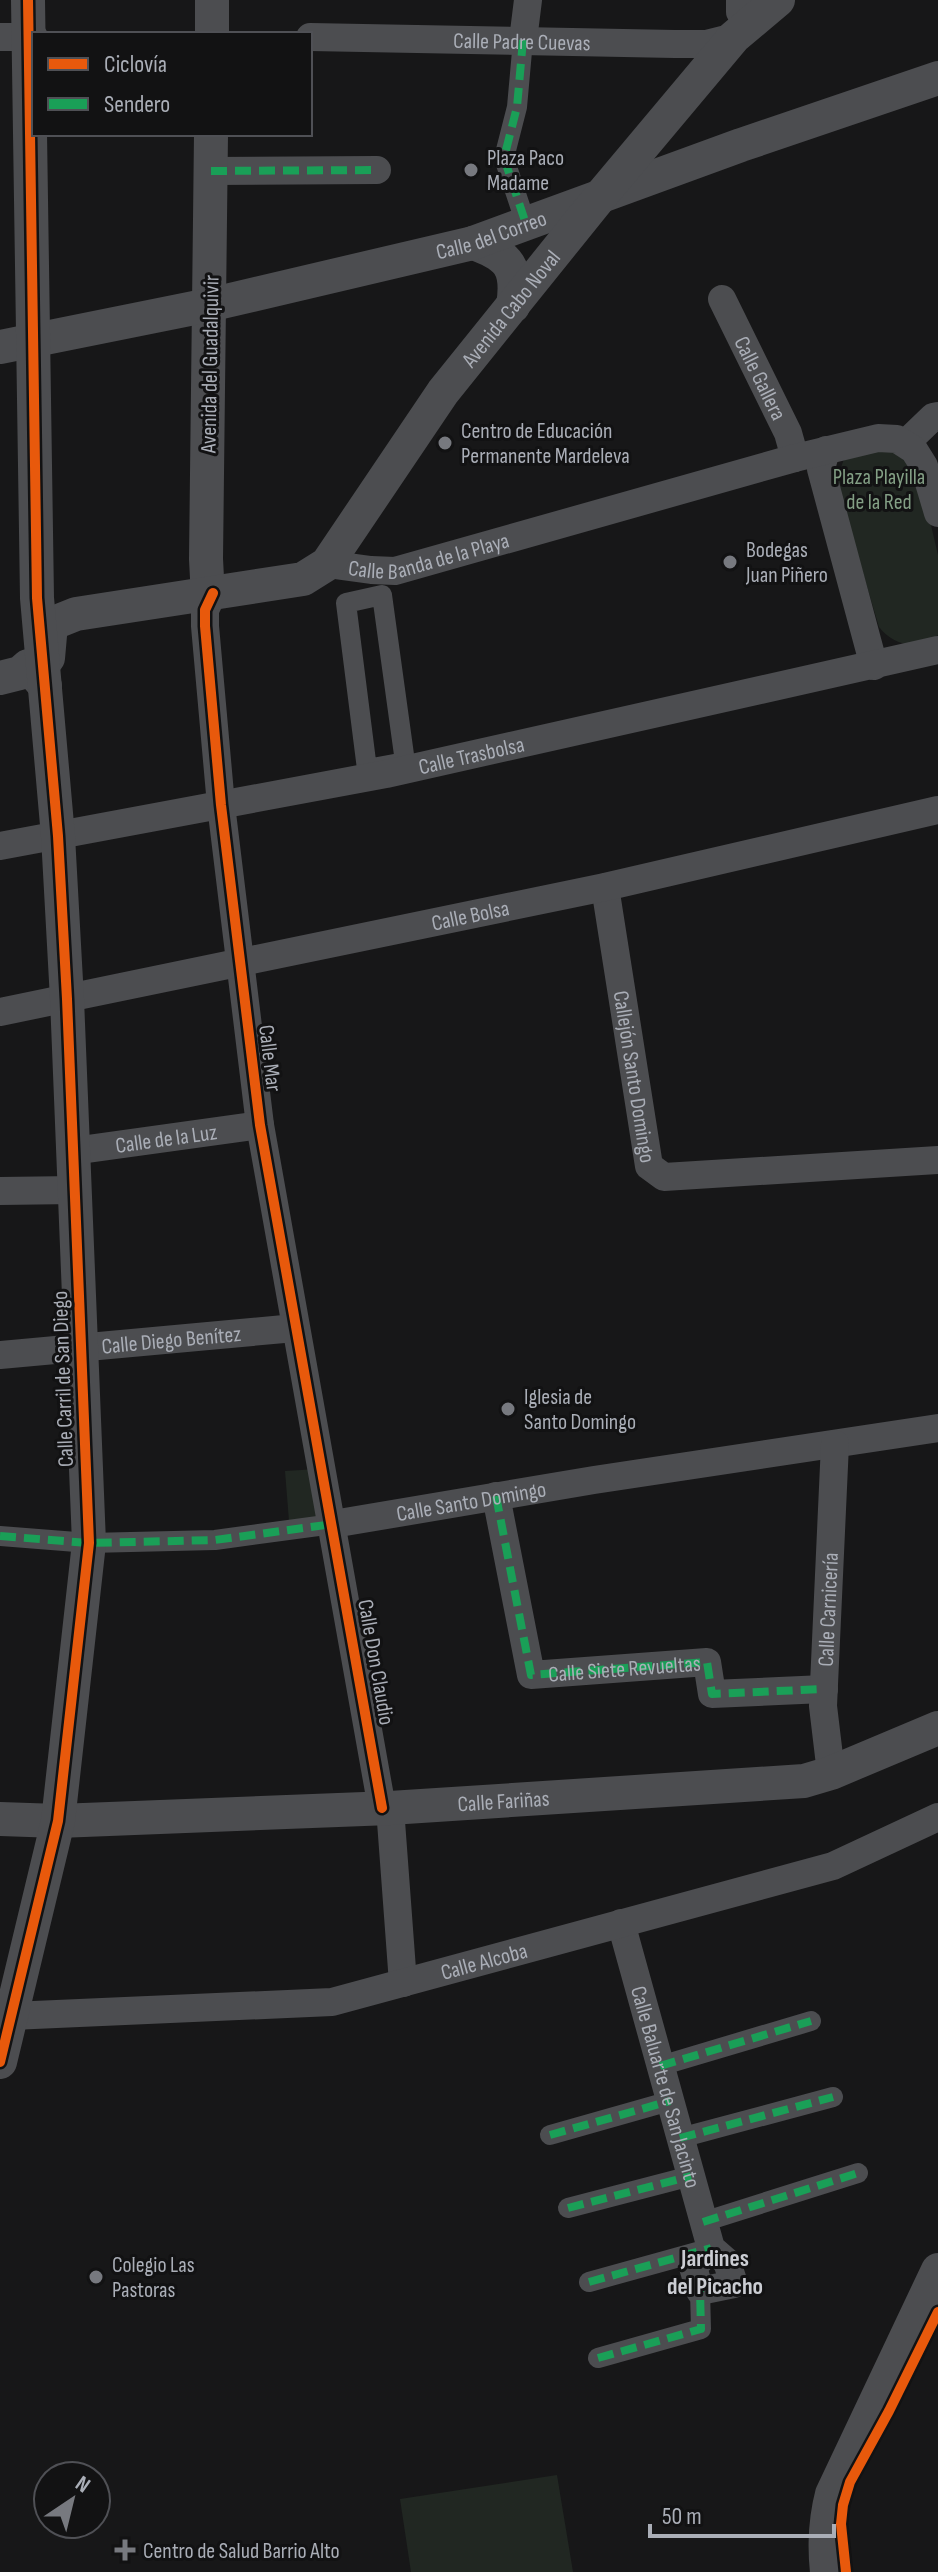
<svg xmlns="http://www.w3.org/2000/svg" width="938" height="2572" viewBox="0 0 938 2572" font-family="'Sofia Sans Condensed',sans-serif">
	<rect width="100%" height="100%" fill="#171718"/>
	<g fill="#212722">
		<path d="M886 443 919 474 938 555V635C918 651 894 646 879 627L836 482 844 459Z"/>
		<path d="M317 1469 320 1517 289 1521 285 1471Z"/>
		<path d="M557 2475 573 2572H411L400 2499Z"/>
	</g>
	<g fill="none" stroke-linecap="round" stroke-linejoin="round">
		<g stroke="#4c4d50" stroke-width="20">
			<path d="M523 40 517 107 504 158 526 224"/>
			<path d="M382 595 405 762 367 769 346 603Z"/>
			<path d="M0 1536 89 1543 215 1540 333 1524"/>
			<path d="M660 2066 811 2021"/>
			<path d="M550 2135 670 2101"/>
			<path d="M680 2138 833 2097"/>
			<path d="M568 2208 691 2176"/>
			<path d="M703 2222 858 2173"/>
			<path d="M589 2282 708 2249"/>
			<path d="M598 2358 701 2329 700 2291"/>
		</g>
		<g stroke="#4c4d50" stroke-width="28">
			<path d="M740 0V12L751 23"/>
			<path d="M0 37H34"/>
			<path id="s1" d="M310 37 675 44H706L734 37"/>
			<path d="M523 40 528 0"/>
			<path d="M211 171 377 170"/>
			<path id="s2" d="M722 299 788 433 795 458"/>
			<path d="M906 443 933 417 938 416"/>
			<path d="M826 450 821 469 874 666"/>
			<path id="s3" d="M327 564 371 570 395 571 795 458 878 438 897 439 914 450 924 466 938 513"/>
			<path d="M213 593 205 610V626L221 805 260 1125 382 1808"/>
			<path id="s4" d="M0 846 386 774 938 650"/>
			<path id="s5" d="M605 887 649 1166 664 1177 938 1160"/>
			<path id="s6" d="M0 1012 605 887 938 810"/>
			<path id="s7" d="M73 1151 260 1125"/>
			<path d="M0 1191 75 1190"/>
			<path id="s8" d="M0 1355 295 1328"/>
			<path d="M496 1496 531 1675 707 1662 712 1694 824 1689"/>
			<path id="s9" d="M333 1524 594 1480 938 1428"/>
			<path id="s10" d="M831 1773 823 1706 835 1444"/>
			<path d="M390 1808 403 1983"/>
			<path id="s11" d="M621 1923 711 2248 727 2262 734 2284 700 2291 693 2267 711 2248"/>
			<path id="s12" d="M0 2019 11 2016 332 2002 833 1866 938 1817"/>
		</g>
		<g stroke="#4c4d50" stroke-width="34">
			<path d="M212 0V34"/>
			<path d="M211 134 206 559 207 578 213 593"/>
			<path d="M473 243C509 255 519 268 513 306"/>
			<path id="s13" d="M0 347 209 305 473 243 741 145 938 78"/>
			<path id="s14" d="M48 658 51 624 76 614 303 579 327 564 443 392 599 198 734 37 778 0"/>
			<path d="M0 678 20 673 28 666 45 686"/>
			<path id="s15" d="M0 1819 58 1821 390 1808 804 1781 831 1773 938 1728"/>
			<path d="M0 2062 58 1821 89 1543 67 999 58 836 37 598 28 0"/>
			<path d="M827 2572C824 2544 825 2521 832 2494L938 2270"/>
		</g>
		<g stroke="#1a9f57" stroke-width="8" stroke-dasharray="16 8" stroke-linecap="butt">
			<path d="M523 40 517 107 504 158 526 224"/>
			<path d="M211 171 377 170"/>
			<path id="s16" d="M496 1496 531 1675 707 1662 712 1694 824 1689"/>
			<path d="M0 1536 89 1543 215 1540 333 1524"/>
			<path d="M660 2066 811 2021"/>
			<path d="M550 2135 670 2101"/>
			<path d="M680 2138 833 2097"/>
			<path d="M568 2208 691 2176"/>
			<path d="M703 2222 858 2173"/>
			<path d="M589 2282 711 2248"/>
			<path d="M598 2358 701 2329 700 2291"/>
		</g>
		<defs>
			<g id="cycleway">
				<path d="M213 593 205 610V626L221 805 260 1125 382 1808"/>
				<path d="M0 2062 58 1821 89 1543 67 999 58 836 37 598 28 0"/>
				<path d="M846 2572 841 2524 843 2505 850 2482 889 2411 938 2312"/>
			</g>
		</defs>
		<use href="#cycleway" stroke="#121213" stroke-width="15"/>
		<use href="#cycleway" stroke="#e8590c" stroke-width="10"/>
	</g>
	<g fill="#77797f" stroke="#121213" stroke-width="3">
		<circle cx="471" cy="170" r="8"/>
		<circle cx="445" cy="443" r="8"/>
		<circle cx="730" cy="562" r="8"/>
		<circle cx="508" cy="1409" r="8"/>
		<circle cx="96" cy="2277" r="8"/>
		<path d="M121 2538h8v8h8v8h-8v8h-8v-8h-8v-8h8z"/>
	</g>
	<g text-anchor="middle" stroke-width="6" stroke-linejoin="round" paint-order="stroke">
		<g font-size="22" fill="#aaaeb7" stroke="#121213">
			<text dy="8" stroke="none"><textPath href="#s1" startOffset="212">Calle Padre Cuevas</textPath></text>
			<text dy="8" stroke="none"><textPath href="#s13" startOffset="504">Calle del Correo</textPath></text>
			<text dy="8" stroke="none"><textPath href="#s14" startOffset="634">Avenida Cabo Noval</textPath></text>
			<text transform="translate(209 364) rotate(-89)" y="8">Avenida del Guadalquivir</text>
			<text dy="8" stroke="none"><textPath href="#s2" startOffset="88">Calle Gallera</textPath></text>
			<text dy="8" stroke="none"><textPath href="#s3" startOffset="104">Calle Banda de la Playa</textPath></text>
			<text dy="8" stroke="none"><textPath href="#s4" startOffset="480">Calle Trasbolsa</textPath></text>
			<text dy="8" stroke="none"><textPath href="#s6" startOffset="480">Calle Bolsa</textPath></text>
			<text transform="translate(271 1058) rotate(83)" y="8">Calle Mar</text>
			<text dy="8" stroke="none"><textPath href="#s5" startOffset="192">Callejón Santo Domingo</textPath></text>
			<text dy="8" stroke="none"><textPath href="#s7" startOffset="94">Calle de la Luz</textPath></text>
			<text dy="8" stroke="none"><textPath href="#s8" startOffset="172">Calle Diego Benítez</textPath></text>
			<text transform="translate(62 1379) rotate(-92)" y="8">Calle Carril de San Diego</text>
			<text dy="8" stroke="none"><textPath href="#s9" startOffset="140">Calle Santo Domingo</textPath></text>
			<text dy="8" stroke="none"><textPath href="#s10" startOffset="164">Calle Carnicería</textPath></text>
			<text transform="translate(377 1662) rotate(80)" y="8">Calle Don Claudio</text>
			<text dy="8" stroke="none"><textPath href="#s16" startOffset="276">Calle Siete Revueltas</textPath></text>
			<text dy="8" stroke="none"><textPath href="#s15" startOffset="504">Calle Fariñas</textPath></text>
			<text dy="8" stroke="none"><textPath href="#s12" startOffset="490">Calle Alcoba</textPath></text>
			<text dy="8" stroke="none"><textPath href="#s11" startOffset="170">Calle Baluarte de San Jacinto</textPath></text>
		</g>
		<g font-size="22" fill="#aaaeb7" stroke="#121213" text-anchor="start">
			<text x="487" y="165">Plaza Paco<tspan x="487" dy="25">Madame</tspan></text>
			<text x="461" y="438">Centro de Educación<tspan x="461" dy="25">Permanente Mardeleva</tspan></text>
			<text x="746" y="557">Bodegas<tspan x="746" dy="25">Juan Piñero</tspan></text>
			<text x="524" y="1404">Iglesia de<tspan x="524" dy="25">Santo Domingo</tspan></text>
			<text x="112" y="2272">Colegio Las<tspan x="112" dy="25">Pastoras</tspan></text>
			<text x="143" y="2558">Centro de Salud Barrio Alto</text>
		</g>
		<g font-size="22" fill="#839f85" stroke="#121213">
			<text x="879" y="484">Plaza Playilla<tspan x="879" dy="25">de la Red</tspan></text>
		</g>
		<g font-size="24" font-weight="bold" fill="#cbcdd3" stroke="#121213">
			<text x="715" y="2266">Jardines<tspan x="715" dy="28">del Picacho</tspan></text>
		</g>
	</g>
	<rect x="32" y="32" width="280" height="104" fill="#121213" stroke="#4f5055" stroke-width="2"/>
	<rect x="48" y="58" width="40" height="12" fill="#e8590c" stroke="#4f5055" stroke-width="2"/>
	<text x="104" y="72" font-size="24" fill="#aaaeb7">Ciclovía</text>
	<rect x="48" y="98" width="40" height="12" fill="#1a9f57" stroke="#4f5055" stroke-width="2"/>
	<text x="104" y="112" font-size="24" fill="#aaaeb7">Sendero</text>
	<g transform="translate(72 2500) rotate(35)"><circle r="38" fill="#121213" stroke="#4f5055" stroke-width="2"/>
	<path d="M0-6L14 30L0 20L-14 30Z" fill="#77797f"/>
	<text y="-12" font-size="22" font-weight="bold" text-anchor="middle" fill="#aaaeb7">N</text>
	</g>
	<path d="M650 2524v12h184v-12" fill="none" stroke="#aaaeb7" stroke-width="4"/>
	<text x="662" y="2524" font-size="24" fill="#aaaeb7" stroke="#121213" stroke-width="6" paint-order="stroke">50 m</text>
</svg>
